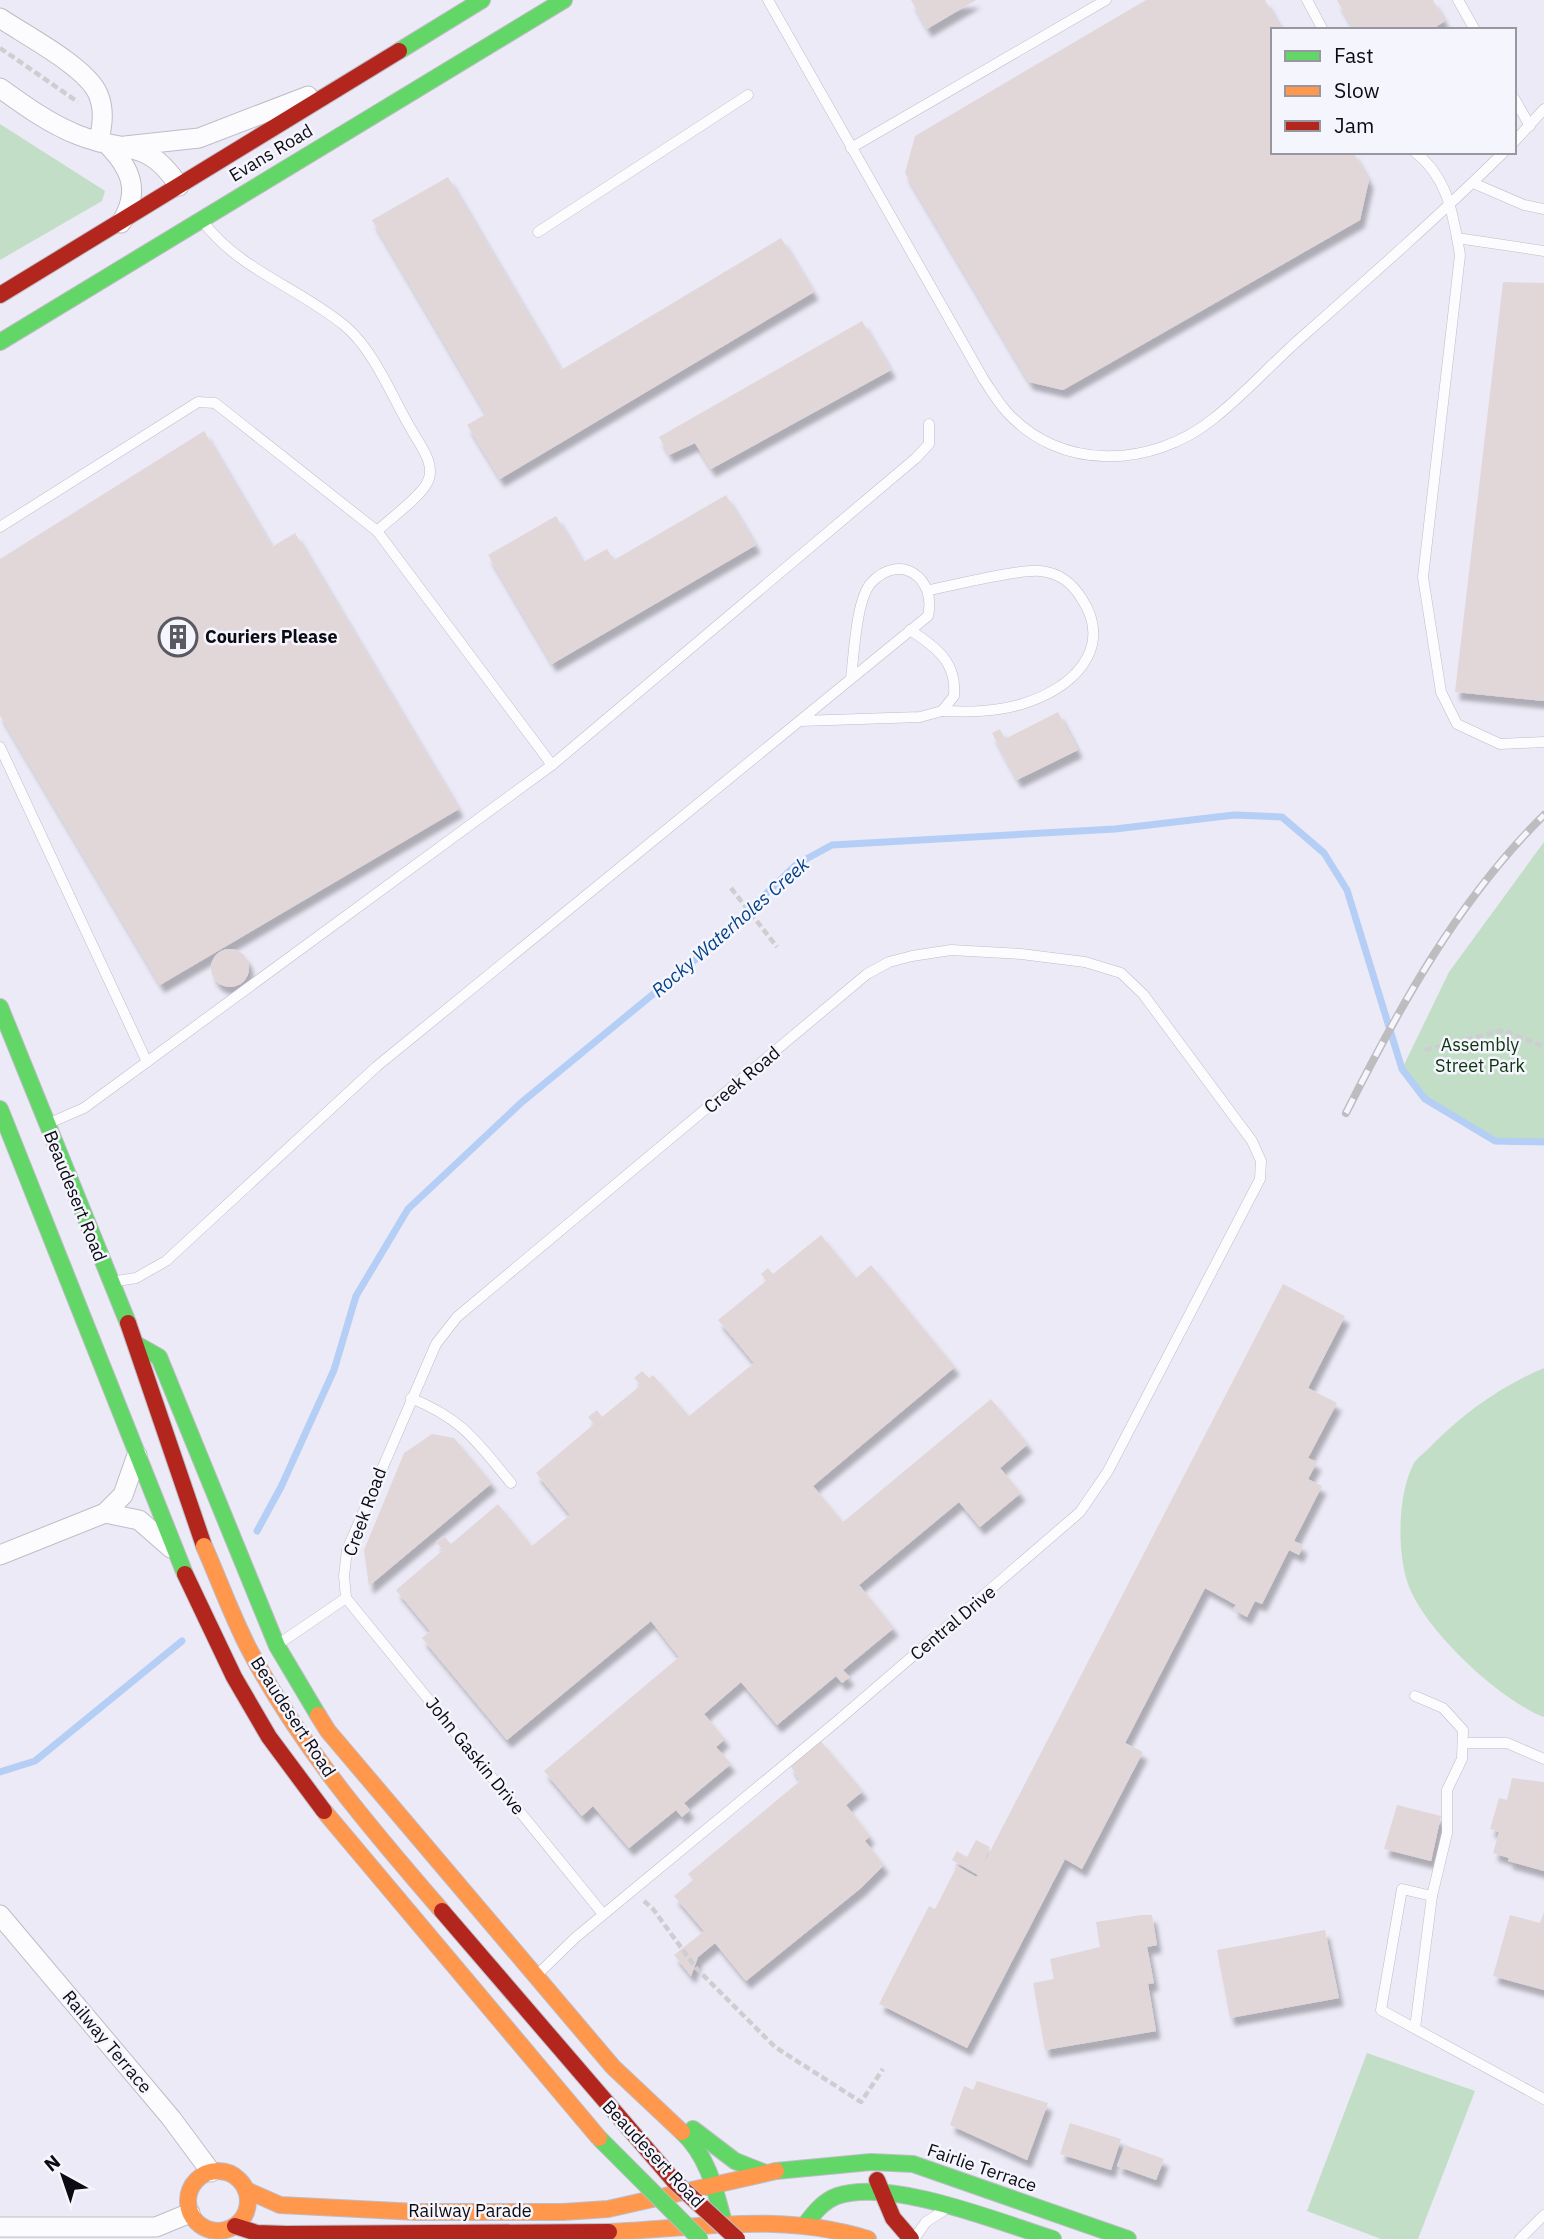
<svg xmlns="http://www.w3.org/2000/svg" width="1544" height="2239" viewBox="0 0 1544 2239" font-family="'IBM Plex Sans',sans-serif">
	<defs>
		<filter id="shadow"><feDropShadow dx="4.5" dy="8" stdDeviation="2" flood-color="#0004"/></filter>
	</defs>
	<rect width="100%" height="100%" fill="#eceaf6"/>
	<g fill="#c3dec6">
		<path d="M0 124 105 191 102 201 0 260Z"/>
		<path d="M1544 842V1142L1495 1141 1425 1099 1402 1069 1449 972Z"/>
		<path d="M1544 1368V1717C1499 1700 1421 1627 1407 1581 1397 1549 1398 1495 1413 1465 1416 1458 1426 1452 1431 1446 1465 1412 1500 1387 1544 1368Z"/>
		<path d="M1367 2053 1475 2091 1418 2239H1381L1307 2211Z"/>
	</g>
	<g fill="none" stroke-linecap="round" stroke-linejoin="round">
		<g stroke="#b4cef5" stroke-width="7">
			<path d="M257 1531 281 1487 334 1370 356 1296 408 1209 522 1102 714 944 797 864 832 845 1115 829 1234 815 1282 817 1324 853 1347 890 1402 1069 1425 1099 1495 1141 1544 1142"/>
			<path d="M0 1772 35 1761 182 1641"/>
		</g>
	</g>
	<g fill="#e1d7d9" filter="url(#shadow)">
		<path d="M911 0H976L927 29Z"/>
		<path d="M1146 0H1265L1282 30H1273V152H1353L1369 180 1360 220 1063 390 1029 382 905 173 915 136Z"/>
		<path d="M1337 0H1433L1445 21 1431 30H1354Z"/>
		<path d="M448 177 561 370 781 238 814 292 500 479 467 425 486 414 372 220Z"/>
		<path d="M1503 282 1544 283V701L1455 692Z"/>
		<path d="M862 321 891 370 711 469 695 443 669 455 659 437Z"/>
		<path d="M204 431 272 547 295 533 459 809 160 985 0 715V559Z"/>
		<path d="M726 495 756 545 552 664 488 555 556 516 583 562 607 549 614 560Z"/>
		<path d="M1058 712 1078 750 1017 780 992 733 1000 729 1005 739Z"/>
		<circle cx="230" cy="968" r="19"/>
		<path d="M821 1235 856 1278 871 1265 955 1367 813 1486 843 1522 991 1399 1028 1444 1000 1468 1021 1493 980 1527 959 1502 859 1585 894 1628 843 1670 850 1677 842 1683 836 1676 777 1725 741 1682 704 1714 725 1739 716 1747 731 1764 684 1803 690 1810 682 1817 676 1810 629 1848 593 1806 582 1816 544 1771 679 1657 651 1621 507 1740 422 1638 430 1631 396 1590 443 1550 436 1542 444 1536 451 1544 498 1504 532 1546 570 1515 536 1473 594 1424 588 1417 597 1410 602 1417 641 1385 634 1378 642 1371 649 1378 653 1375 689 1416 754 1363 718 1320 766 1281 761 1274 768 1268 773 1274Z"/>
		<path d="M1283 1284 1345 1316 1308 1388 1337 1403 1308 1458 1317 1462 1308 1479 1322 1486 1294 1541 1303 1545 1299 1555 1289 1550 1262 1604 1255 1601 1247 1617 1233 1609 1236 1605 1205 1588 1125 1743 1143 1752 1082 1869 1065 1859 967 2048 879 2004 929 1906 935 1909 957 1866 976 1877 978 1875 952 1860 957 1851 967 1857 976 1840 990 1847 984 1863Z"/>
		<path d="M432 1434 454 1438 492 1483 369 1586 364 1550 404 1453Z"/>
		<path d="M820 1740 863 1791 846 1805 870 1836 865 1841 884 1865 861 1888 746 1981 715 1943 698 1957 691 1976 674 1955 704 1931 674 1896 693 1880 688 1874 800 1781 790 1765Z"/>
		<path d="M1512 1778 1544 1782V1871L1508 1861 1509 1858 1493 1853 1499 1832 1490 1829 1499 1798 1507 1800Z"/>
		<path d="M1397 1805 1441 1816 1431 1861 1384 1849Z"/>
		<path d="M1544 1912V1990L1493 1976 1510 1915 1540 1923Z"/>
		<path d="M1141 1915H1152L1157 1945 1147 1947 1154 1983 1148 1984 1156 2031 1045 2050 1033 1983 1054 1979 1050 1959 1100 1947 1096 1922Z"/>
		<path d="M1325 1930 1339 1998 1230 2018 1217 1950Z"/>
		<path d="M977 2081 1048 2103 1027 2160 950 2125 964 2086 973 2090Z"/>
		<path d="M1070 2123 1121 2139 1111 2170 1060 2154Z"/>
		<path d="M1125 2145 1164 2159 1156 2180 1117 2166Z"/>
	</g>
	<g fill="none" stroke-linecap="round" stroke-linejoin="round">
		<defs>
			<g id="lane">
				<path d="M768 0 984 380C991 390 997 401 1006 411 1060 472 1152 468 1213 419 1245 394 1272 363 1303 336 1371 276 1439 216 1504 152"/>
				<path d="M1307 0 1323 30"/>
				<path d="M1458 0 1475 30"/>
				<path d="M1514 98 1530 126"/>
				<path d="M1514 142 1544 109"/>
				<path d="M851 148 1106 0"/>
				<path d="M1415 152C1449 179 1453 215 1460 255L1423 577 1441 692 1457 724 1500 744 1544 742"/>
				<path d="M1473 183 1524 205 1544 209"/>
				<path d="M203 222C241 271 298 287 345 326 374 350 392 397 411 429 420 445 437 465 427 483 420 497 390 519 377 531"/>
				<path d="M538 232 748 95"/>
				<path d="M1457 238 1544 251"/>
				<path d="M0 527 198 402 215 403 377 531 552 765 84 1108 52 1122"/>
				<path d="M929 590C955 585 1017 569 1040 571 1060 573 1072 583 1082 599 1115 650 1070 690 1022 704 996 712 969 712 942 711"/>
				<path d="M800 721 920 717 942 711 954 696C957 662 936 647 910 630"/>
				<path d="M0 747 147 1062"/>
				<path d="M552 765 916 458 929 444V424"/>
				<path d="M117 1281 136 1278 166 1261 376 1067 928 616C937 577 899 552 871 583 856 600 854 655 851 678"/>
				<path d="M411 1398C464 1420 476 1441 511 1483"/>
				<path d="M346 1598 344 1576 347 1550 436 1344 457 1317 867 974 889 962 912 956 951 950 1021 954 1085 962 1121 973 1143 994 1252 1141 1261 1161 1260 1179 1108 1471 1080 1512 835 1723 575 1938 539 1973"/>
				<path d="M346 1598 603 1914"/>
				<path d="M280 1643 346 1598"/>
				<path d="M1415 1696 1443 1708 1463 1730 1462 1759 1447 1790V1833L1432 1896"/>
				<path d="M1463 1743H1507L1544 1759"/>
				<path d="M1415 2028 1432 1896 1402 1889 1381 2010 1544 2099"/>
				<path d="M914 2239 926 2222 943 2211"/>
				<path d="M1520 2239 1544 2215"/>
			</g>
			<g id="street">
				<path d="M0 18C25 35 87 67 98 94 105 110 102 126 99 142"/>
				<path d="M0 88C25 106 50 124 78 135 125 154 147 137 179 186"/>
				<path d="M106 143C131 168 141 191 121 223"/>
				<path d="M125 146 199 138 308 96"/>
				<path d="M105 1513 139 1520 171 1548"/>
				<path d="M0 1555 105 1513 123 1495 137 1455"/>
				<path d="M0 1915 171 2118 211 2172"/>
				<path d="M0 2227H156L190 2213"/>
			</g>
			<g id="fast">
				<path d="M399 51 482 0"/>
				<path d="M0 342 564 0"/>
				<path d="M0 1007 128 1323"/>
				<path d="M0 1109 185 1574"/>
				<path d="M136 1344 159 1357 277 1646 318 1715"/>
				<path d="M693 2129 735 2161 763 2172"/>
				<path d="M682 2132C708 2156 715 2189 724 2223"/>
				<path d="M776 2171 871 2162 913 2164 1128 2239"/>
				<path d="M805 2225C813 2214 823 2201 837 2196 891 2178 999 2222 1053 2239"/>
			</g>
			<g id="slow">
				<path d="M318 1715 328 1731 613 2067 682 2132"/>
				<circle cx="218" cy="2201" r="30"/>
				<path d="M246 2190 280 2205 417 2212H563L608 2209 776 2171"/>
				<path d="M609 2232C697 2228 782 2212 868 2239"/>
			</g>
			<g id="jam">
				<path d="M0 295 399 51"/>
				<path d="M128 1323 204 1546"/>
				<path d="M877 2180 893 2218 911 2239"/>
				<path d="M235 2226 257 2233 286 2234 609 2232"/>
			</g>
		</defs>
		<use href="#lane" stroke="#bebdc6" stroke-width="11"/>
		<use href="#street" stroke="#bebdc6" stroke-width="21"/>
		<use href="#fast" stroke="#bebdc6" stroke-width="18"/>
		<use href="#slow" stroke="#bebdc6" stroke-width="18"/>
		<use href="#jam" stroke="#bebdc6" stroke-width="18"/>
		<g stroke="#cecdd1" stroke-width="4.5" stroke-dasharray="7 3.5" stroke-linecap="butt">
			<path d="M0 48 78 102"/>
			<path d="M731 888 777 947"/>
			<path d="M1425 1050 1503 1030 1544 1047"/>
			<path d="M644 1901 653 1909 696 1968 775 2047 861 2102 883 2069"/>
		</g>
		<use href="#lane" stroke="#fcfcfe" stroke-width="10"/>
		<use href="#street" stroke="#fcfcfe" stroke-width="19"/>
		<use href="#fast" stroke="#63d668" stroke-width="16"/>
		<use href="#slow" stroke="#ff974d" stroke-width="16"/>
		<use href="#jam" stroke="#b3261e" stroke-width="16"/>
		<defs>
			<path id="rail" d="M1346 1113C1400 1006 1458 900 1544 815"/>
		</defs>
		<use href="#rail" stroke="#bdbdc0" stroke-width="8"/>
		<use href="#rail" stroke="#f5f5fd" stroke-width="5" stroke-dasharray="16" stroke-linecap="butt"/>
		<defs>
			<path id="fast-bridge" d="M599 2138 700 2239"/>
			<g id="slow-bridge">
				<path d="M204 1546C219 1580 232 1616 249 1649 300 1746 371 1829 442 1911"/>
				<path d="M324 1811 599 2138"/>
			</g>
			<g id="jam-bridge">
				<path d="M185 1574 234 1677 269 1737 324 1811"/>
				<path d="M442 1911 675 2182 737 2239"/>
			</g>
		</defs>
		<use href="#fast-bridge" stroke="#bebdc6" stroke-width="18" stroke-linecap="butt"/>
		<use href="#slow-bridge" stroke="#bebdc6" stroke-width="18" stroke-linecap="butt"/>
		<use href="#jam-bridge" stroke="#bebdc6" stroke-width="18" stroke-linecap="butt"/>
		<use href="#fast-bridge" stroke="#63d668" stroke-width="16"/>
		<use href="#slow-bridge" stroke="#ff974d" stroke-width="16"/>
		<use href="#jam-bridge" stroke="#b3261e" stroke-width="16"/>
	</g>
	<defs>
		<symbol id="building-ring" viewBox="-11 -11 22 22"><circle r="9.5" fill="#f5f5fd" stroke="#5a5962" stroke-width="1.5"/><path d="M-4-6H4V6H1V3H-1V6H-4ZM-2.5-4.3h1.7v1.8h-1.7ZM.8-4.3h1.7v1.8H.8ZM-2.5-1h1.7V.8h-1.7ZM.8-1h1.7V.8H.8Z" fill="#5a5962"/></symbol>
	</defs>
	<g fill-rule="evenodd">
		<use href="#building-ring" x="156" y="615" width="44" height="44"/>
	</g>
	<g text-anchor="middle" stroke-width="5" stroke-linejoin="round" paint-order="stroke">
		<g font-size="18" fill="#0c0b12" stroke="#f5f5fd">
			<text transform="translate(271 153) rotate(-31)" y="6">Evans Road</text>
			<text transform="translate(742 1080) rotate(-40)" y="6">Creek Road</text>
			<text transform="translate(75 1196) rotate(68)" y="6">Beaudesert Road</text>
			<text transform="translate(365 1512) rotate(-70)" y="6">Creek Road</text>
			<text transform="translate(953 1623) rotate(-40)" y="6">Central Drive</text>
			<text transform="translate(293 1717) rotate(57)" y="6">Beaudesert Road</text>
			<text transform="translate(475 1756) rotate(51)" y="6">John Gaskin Drive</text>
			<text transform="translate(107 2042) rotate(50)" y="6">Railway Terrace</text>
			<text transform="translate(653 2154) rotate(47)" y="6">Beaudesert Road</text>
			<text transform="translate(982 2168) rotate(19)" y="6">Fairlie Terrace</text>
			<text x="470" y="2217">Railway Parade</text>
		</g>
		<g font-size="18" font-weight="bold" fill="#0c0b12" stroke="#f5f5fd" text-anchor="start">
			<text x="205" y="643">Couriers Please</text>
		</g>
		<g font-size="18" fill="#0c340c" stroke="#f5f5fd">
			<text x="1480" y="1051">Assembly<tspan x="1480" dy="21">Street Park</tspan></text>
		</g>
		<g font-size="19" font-style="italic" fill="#004188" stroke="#f5f5fd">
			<text transform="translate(730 927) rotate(-41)" y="7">Rocky Waterholes Creek</text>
		</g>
	</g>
	<rect x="1271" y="28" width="245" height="126" fill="#f5f5fd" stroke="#98979f" stroke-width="2"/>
	<rect x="1285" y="51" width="35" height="10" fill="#63d668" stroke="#98979f" stroke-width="2"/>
	<text x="1334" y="63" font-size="21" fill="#0c0b12">Fast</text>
	<rect x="1285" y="86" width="35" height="10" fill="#ff974d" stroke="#98979f" stroke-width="2"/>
	<text x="1334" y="98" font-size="21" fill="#0c0b12">Slow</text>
	<rect x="1285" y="121" width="35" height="10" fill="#b3261e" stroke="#98979f" stroke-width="2"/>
	<text x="1334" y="133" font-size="21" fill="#0c0b12">Jam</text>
	<g transform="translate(63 2176) rotate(320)" stroke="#f5f5fd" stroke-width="5" paint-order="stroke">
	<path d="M0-5L12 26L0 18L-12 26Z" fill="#0c0b12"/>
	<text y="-10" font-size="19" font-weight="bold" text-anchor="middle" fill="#0c0b12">N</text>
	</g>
</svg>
